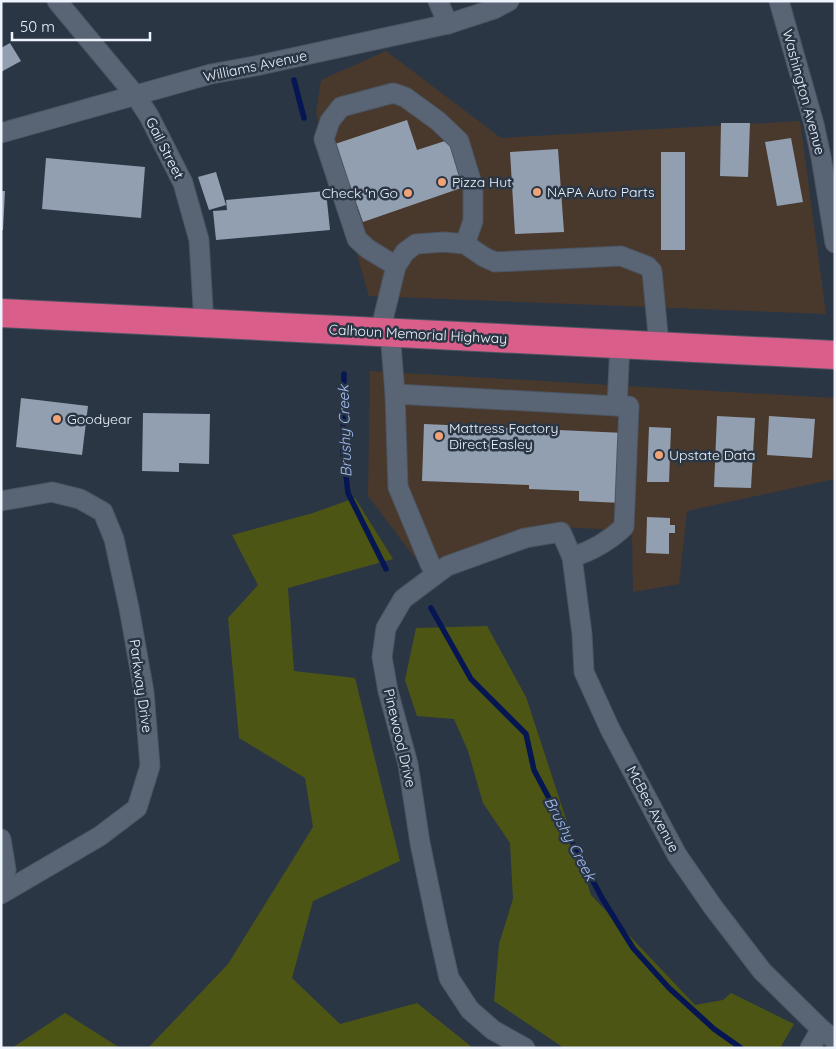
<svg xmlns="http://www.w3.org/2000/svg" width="836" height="1049" viewBox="0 0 836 1049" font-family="Quicksand,sans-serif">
	<rect width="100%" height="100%" fill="#2b3645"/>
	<g fill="#49392d">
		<path d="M386 51 501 138 800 121 826 314 369 296 316 113 321 80Z"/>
		<path d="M370 371 835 398V479L687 511 679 584 633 592 632 531 544 526 422 567 368 496Z"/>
	</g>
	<g fill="#4d5515">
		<path d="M355 498 393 559 288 588 294 671 355 678 400 861 313 901 292 978 340 1024 417 1003 473 1048H148L228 964 313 827 305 778 239 738 228 618 258 585 232 535 313 513Z"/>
		<path d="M487 626 526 697 591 895 695 1005 723 1000 731 993 794 1024 780 1048H564L494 1001 499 944 513 899 510 843 483 803 468 751 454 719 417 716 405 680 416 628Z"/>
		<path d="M65 1013 120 1048H12Z"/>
	</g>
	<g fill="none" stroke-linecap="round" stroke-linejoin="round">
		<g stroke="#051653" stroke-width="5.5">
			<path d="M294 80 304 118"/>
			<path d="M344 374 343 451 348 493 386 569"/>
			<path d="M431 608 471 679 526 734 534 770 602 898 633 948 669 988 714 1029 741 1048"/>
		</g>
	</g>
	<g fill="#929fb1">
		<path d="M10 43 21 61 1 72V48Z"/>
		<path d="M407 120 417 150 448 140 464 187 363 222 335 144Z"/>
		<path d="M721 123H750L748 177 720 176Z"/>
		<path d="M791 138 803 202 777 206 765 142Z"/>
		<path d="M558 149 564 232 515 234 510 152Z"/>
		<rect x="661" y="152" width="24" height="98"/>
		<path d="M46 158 145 167 141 218 42 209Z"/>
		<path d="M216 172 226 205 209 210 198 177Z"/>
		<path d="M1 191H5L3 230H1Z"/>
		<path d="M326 191 330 230 216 240 213 211 227 210 226 200Z"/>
		<path d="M21 398 88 406 82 455 16 447Z"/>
		<path d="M143 413 210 414 209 464 179 463V472L142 471Z"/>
		<path d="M717 416 755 418 751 488 714 487Z"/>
		<path d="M769 416 815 419 812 458 767 455Z"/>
		<path d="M424 424 625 433 622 503 579 501V491L529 489V485L422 481Z"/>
		<path d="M649 427 671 428 669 482H647Z"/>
		<path d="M647 517 670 518V525H675V533H669V554L646 553Z"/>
	</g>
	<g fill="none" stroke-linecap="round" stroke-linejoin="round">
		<defs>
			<g id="minor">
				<path d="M57 1 136 96 149 116 183 183 199 240 204 324"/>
				<path d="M438 1 448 24"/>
				<path d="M779 1 814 124 821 157 835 243"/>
				<path d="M1 133 211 74 255 66 448 24 494 9 509 1"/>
				<path d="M396 266 368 249 357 239 324 139 330 121 341 107 393 93 405 97 438 121 459 141 473 187V221L465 244"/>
				<path d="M380 332 396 266 405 252 416 244 444 242 465 244 484 257 495 262 621 256 647 266 652 271 659 345"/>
				<path d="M390 332 395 394 617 406 620 343"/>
				<path d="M395 394 398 487 430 564 436 572"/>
				<path d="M1 501 52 492 80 499 103 512 114 539 129 608 144 692 150 766 137 808 100 836 1 894"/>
				<path d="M572 557C592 551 609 541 624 527L629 406H617"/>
				<path d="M1 839 6 870 1 881"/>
				<path d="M525 1048 493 1030 470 1010 449 978 437 925 420 843 408 764 388 691 382 657 386 628 403 599 447 566 525 538 561 532 572 557 582 634 584 672 610 729 677 855 713 907 762 971 821 1029 835 1040"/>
				<path d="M810 1048 821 1029"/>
			</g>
			<path id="highway" d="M1 313 835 355"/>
		</defs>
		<use href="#minor" stroke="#4c5562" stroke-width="21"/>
		<use href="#highway" stroke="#4c5562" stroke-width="30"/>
		<use href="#minor" stroke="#596475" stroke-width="19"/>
		<use href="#highway" stroke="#d95e89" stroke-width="28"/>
	</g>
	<g fill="#efa377" stroke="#2b3645" stroke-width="2">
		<circle cx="442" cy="182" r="5"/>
		<circle cx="537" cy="192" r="5"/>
		<circle cx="408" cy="193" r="5"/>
		<circle cx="57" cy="419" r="5"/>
		<circle cx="439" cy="436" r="5"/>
		<circle cx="659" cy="455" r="5"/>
	</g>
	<g text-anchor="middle" stroke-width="5" stroke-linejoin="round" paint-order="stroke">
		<g font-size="14" fill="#edf4fe" stroke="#2b3645">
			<text transform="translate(255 66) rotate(-12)" y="5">Williams Avenue</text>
			<text transform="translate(804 92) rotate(75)" y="5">Washington Avenue</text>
			<text transform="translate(165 148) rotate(63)" y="5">Gail Street</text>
			<text transform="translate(418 334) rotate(3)" y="5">Calhoun Memorial Highway</text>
			<text transform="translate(141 686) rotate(82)" y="5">Parkway Drive</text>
			<text transform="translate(400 738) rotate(77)" y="5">Pinewood Drive</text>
			<text transform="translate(653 809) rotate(62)" y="5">McBee Avenue</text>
		</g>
		<g font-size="14" fill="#edf4fe" stroke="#2b3645" text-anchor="start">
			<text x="452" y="187">Pizza Hut</text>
			<text x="547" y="197">NAPA Auto Parts</text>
			<text x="398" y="198" text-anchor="end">Check 'n Go</text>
			<text x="67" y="424">Goodyear</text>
			<text x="449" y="433">Mattress Factory<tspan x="449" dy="16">Direct Easley</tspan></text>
			<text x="669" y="460">Upstate Data</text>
		</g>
		<g font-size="15" font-style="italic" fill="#a4bef7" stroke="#2b3645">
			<text transform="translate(345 431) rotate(-92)" y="5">Brushy Creek</text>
			<text transform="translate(570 839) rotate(62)" y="5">Brushy Creek</text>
		</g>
	</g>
	<rect width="836" height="1049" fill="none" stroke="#edf4fe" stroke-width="5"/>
	<path d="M12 32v8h138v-8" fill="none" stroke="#edf4fe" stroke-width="2.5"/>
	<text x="20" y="32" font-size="15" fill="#edf4fe" stroke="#2b3645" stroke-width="4" paint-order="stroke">50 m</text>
</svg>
